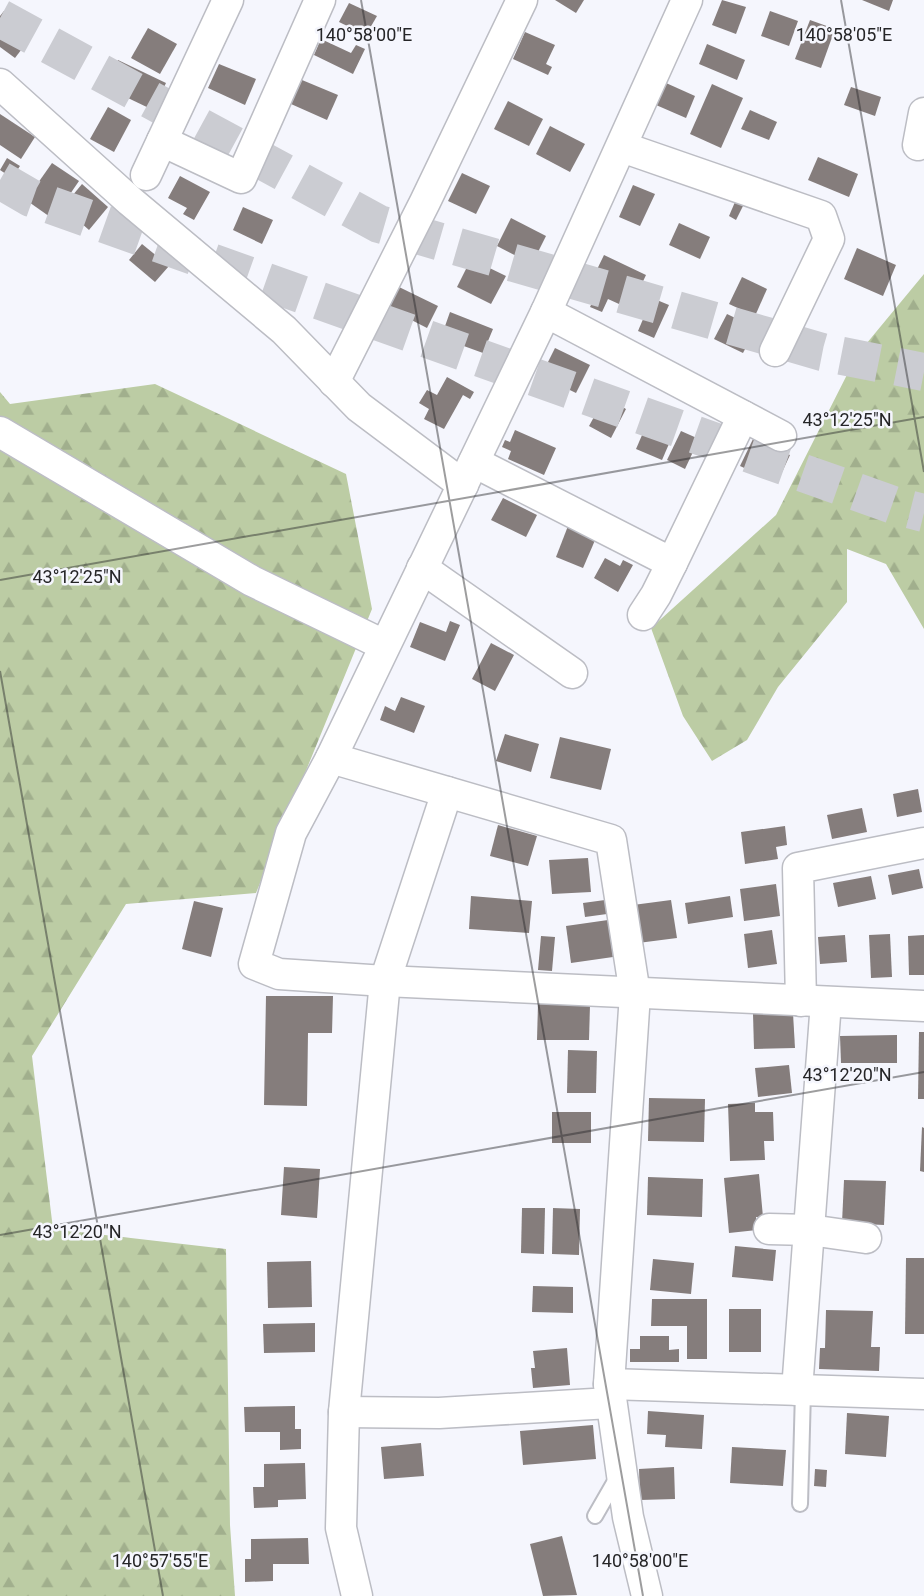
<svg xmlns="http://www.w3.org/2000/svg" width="924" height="1596" viewBox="0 0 924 1596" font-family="Roboto,sans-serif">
	<defs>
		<pattern id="forest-firs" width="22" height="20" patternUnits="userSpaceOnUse" patternTransform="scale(1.75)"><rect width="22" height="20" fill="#bccca4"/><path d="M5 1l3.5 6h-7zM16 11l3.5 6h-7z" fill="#a1af8d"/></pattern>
	</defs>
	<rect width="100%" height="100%" fill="#f5f6fd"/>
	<g fill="url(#forest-firs)">
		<path d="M924 274V629L886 564 847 549V602L778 687 747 740 712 761 683 716 651 628 776 515 857 355Z"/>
		<path d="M155 384 346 474 372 609 256 893 126 904 32 1056 53 1229 226 1249 230 1525 235 1596H0V392L10 404Z"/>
	</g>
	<g fill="#857d7c">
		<path d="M555 0H584L576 13Z"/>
		<path d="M722 0 746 7 736 34 712 25Z"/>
		<path d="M862 0H893L889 11Z"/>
		<path d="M349 3 377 16 366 35 339 22Z"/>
		<path d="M4 11 34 33 15 58 0 47V16Z"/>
		<path d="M770 11 798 21 789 46 761 36Z"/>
		<path d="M810 20 835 29 821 68 795 59Z"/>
		<path d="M148 28 177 44 160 74 131 58Z"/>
		<path d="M525 32 555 45 546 64 552 67 548 75 513 59Z"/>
		<path d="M321 39 351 53 356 45 365 49 353 74 314 55Z"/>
		<path d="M707 44 745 60 737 80 699 64Z"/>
		<path d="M118 60 166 83 153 110 105 87Z"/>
		<path d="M219 64 256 79 245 105 208 88Z"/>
		<path d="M302 80 338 95 327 120 291 104Z"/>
		<path d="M666 83 695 96 686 118 656 105Z"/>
		<path d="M712 84 743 98 721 148 690 134Z"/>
		<path d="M851 87 881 97 875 116 844 105Z"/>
		<path d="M508 101 543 119 529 146 494 129Z"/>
		<path d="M108 107 131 120 114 152 90 139Z"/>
		<path d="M750 110 777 122 769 140 741 129Z"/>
		<path d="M0 114 35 137 21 159 0 145Z"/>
		<path d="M550 126 585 144 570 172 536 154Z"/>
		<path d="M818 157 858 174 849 197 808 180Z"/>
		<path d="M7 158 20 166 12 178 0 170Z"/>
		<path d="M52 163 79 181 53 219 26 200Z"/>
		<path d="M462 173 490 186 476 214 448 201Z"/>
		<path d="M180 176 210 192 194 220 183 214 187 208 168 198Z"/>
		<path d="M82 184 108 207 89 230 63 207Z"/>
		<path d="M633 185 655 194 640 226 619 217Z"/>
		<path d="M735 202 743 206 736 220 729 216Z"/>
		<path d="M243 207 273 220 262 244 233 230Z"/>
		<path d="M511 218 546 236 532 264 497 246Z"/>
		<path d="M679 223 710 237 700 259 669 245Z"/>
		<path d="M142 244 169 266 155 282 129 260Z"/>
		<path d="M857 248 896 265 883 296 844 279Z"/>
		<path d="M604 255 646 275 630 309 608 299 602 312 590 307 596 294 587 290Z"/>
		<path d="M471 259 506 276 491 304 457 287Z"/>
		<path d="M742 277 767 289 755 316 729 304Z"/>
		<path d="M399 287 438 306 427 328 388 308Z"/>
		<path d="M652 298 669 305 654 338 638 331Z"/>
		<path d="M692 303 713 313 704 332 683 322Z"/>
		<path d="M450 312 493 329 483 353 450 341 454 333 444 329Z"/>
		<path d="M727 314 756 328 743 353 714 339Z"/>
		<path d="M555 348 590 365 576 393 541 376Z"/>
		<path d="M447 377 474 392 470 399 463 395 444 429 424 419 429 409 419 403 427 390 437 395Z"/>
		<path d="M601 387 621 397 617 404 626 409 611 438 589 426 600 406 592 403Z"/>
		<path d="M652 412 678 423 662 460 636 449Z"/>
		<path d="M515 430 556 448 544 475 508 459 511 451 502 447 505 440 510 442Z"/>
		<path d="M681 431 699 439 685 469 667 460Z"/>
		<path d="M753 439 790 455 777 483 740 466Z"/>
		<path d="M503 498 537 515 526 537 491 520Z"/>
		<path d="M568 526 596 538 583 568 556 557Z"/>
		<path d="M605 558 620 566 623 560 633 565 618 592 594 578Z"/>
		<path d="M450 621 460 625 445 661 410 647 420 622 446 632Z"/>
		<path d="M491 643 514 655 495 691 472 679Z"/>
		<path d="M401 697 425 706 414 733 380 720 385 706 395 711Z"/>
		<path d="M505 734 539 744 531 772 496 761Z"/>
		<path d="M560 737 611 749 601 790 550 778Z"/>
		<path d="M918 789 922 812 897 817 893 794Z"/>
		<path d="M862 808 867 832 832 839 827 815Z"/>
		<path d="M498 825 537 836 528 866 490 856Z"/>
		<path d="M785 826 787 845 776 847 778 859 745 864 741 832Z"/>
		<path d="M588 858 591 892 552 894 549 860Z"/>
		<path d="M919 869 923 888 892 895 888 875Z"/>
		<path d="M871 876 876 899 838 907 833 883Z"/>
		<path d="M776 884 780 916 744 921 740 889Z"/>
		<path d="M471 896 532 901 529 933 469 929Z"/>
		<path d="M730 896 733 917 688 924 685 903Z"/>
		<path d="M605 900 607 914 585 917 583 903Z"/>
		<path d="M671 900 677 938 638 943 633 905Z"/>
		<path d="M194 901 223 908 211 957 182 949Z"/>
		<path d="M608 920 613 957 571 963 566 926Z"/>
		<path d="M772 930 777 964 748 968 744 934Z"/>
		<path d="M890 934 892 977 871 978 869 935Z"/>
		<path d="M845 935 847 962 820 964 818 937Z"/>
		<path d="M924 935V975H909L908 936Z"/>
		<path d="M541 936 555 937 552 971 538 970Z"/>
		<path d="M266 996H333L332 1033H308L307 1106 264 1105Z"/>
		<path d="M538 1004 590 1005 589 1040H537Z"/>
		<path d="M793 1013 795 1048 754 1049 753 1014Z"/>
		<path d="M919 1032H924V1099H918Z"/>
		<path d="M897 1035V1063H841L840 1036Z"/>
		<path d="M568 1050 597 1051 596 1093H567Z"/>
		<path d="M789 1065 792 1093 758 1097 755 1068Z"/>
		<path d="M649 1098 705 1099 704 1142 648 1141Z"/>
		<path d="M755 1103V1112H773L774 1141H764L765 1160 730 1161 728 1104Z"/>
		<rect x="552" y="1112" width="39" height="31"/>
		<path d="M922 1127 924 1128V1172L920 1171Z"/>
		<path d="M284 1167 320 1169 317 1218 281 1215Z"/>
		<path d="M759 1174 763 1217H756L757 1230 729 1233 724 1178Z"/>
		<path d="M648 1177 703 1179 702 1217 647 1215Z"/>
		<path d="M844 1180 886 1181 884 1225 842 1223Z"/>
		<path d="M522 1208H545L544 1254 521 1253Z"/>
		<path d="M553 1208 580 1209 579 1255 552 1254Z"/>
		<path d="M735 1246 776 1250 773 1281 732 1277Z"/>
		<path d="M906 1258H924V1334H905Z"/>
		<path d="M653 1259 694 1263 691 1294 650 1290Z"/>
		<path d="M311 1261 312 1307 268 1308 267 1262Z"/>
		<path d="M533 1286 573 1287V1313L532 1312Z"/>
		<path d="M652 1299H707V1359H687V1326H651Z"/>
		<rect x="729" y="1309" width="32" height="43"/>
		<path d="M826 1310 873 1311 871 1347H880L879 1371 819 1369 820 1348H825Z"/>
		<path d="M315 1323V1352L264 1353 263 1324Z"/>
		<path d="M640 1336H669V1350L679 1349V1362H630V1349H640Z"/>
		<path d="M567 1348 570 1385 533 1388 531 1368H535L533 1351Z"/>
		<path d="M295 1406V1429H301V1449L280 1450V1432H245L244 1407Z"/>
		<path d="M648 1411 704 1415 702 1449 665 1447 666 1435 647 1434Z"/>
		<path d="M847 1413 889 1416 886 1457 845 1454Z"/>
		<path d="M593 1425 596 1459 523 1465 520 1431Z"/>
		<path d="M421 1443 424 1476 384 1479 381 1447Z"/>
		<path d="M732 1447 786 1450 783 1486 730 1483Z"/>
		<path d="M305 1463 306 1499 278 1500V1507L254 1508 253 1487H264V1464Z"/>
		<path d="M674 1467 675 1499 640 1500 639 1469Z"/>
		<path d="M815 1469 827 1470 826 1487 814 1486Z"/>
		<path d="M562 1536 577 1595 543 1596 530 1544Z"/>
		<path d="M308 1538 309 1564H273V1581L245 1582V1559H251V1539Z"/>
	</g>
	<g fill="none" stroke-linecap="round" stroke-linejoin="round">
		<g stroke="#cbccd2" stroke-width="38" stroke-dasharray="38 19" stroke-linecap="butt">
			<path d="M0 18 379 224 822 352 924 372"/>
			<path d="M0 180 31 198 896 506 924 513"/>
		</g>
		<defs>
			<g id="service">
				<path d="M800 1504 803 1391"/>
				<path d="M595 1516 618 1476"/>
			</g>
			<g id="minor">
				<path d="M687 0 546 312 331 758 291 833 254 964 279 974 385 981 924 1006"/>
				<path d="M0 84 130 201 284 330 359 407 463 485"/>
				<path d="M162 141 241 178 320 0"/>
				<path d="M918 145 924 113"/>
				<path d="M622 147 821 216 829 239 775 351"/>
				<path d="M146 175 228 0"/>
				<path d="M546 312 781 436"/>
				<path d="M334 382 425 202 522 0"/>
				<path d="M0 432 252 581 384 645"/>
				<path d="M474 462 672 563 743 416"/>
				<path d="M422 568 572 673"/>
				<path d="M643 615 656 595 672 563"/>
				<path d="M331 758 611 840 635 994 609 1384 628 1517 647 1596"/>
				<path d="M801 1001 798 868 924 843"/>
				<path d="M769 1229 810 1230 866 1238"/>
				<path d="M609 1384 924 1394"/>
				<path d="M797 1390 826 1002"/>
				<path d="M344 1412 439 1413 610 1403"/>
				<path d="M357 1596 341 1528 344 1412 385 981 447 792"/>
			</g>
		</defs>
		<use href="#service" stroke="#bcbdc4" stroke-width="18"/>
		<use href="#minor" stroke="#bcbdc4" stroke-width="33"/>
		<use href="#service" stroke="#fff" stroke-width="14"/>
		<use href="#minor" stroke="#fff" stroke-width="30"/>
	</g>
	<path fill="none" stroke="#252527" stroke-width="2" stroke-opacity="0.45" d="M361 0 643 1596M841 0 924 472M0 580 924 417M0 671 163 1596M0 1235 924 1072"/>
	<g font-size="18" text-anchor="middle" fill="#252527" stroke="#f5f6fd" stroke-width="5" stroke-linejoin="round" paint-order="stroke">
		<text x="844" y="41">140°58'05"E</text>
		<text x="364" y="41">140°58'00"E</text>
		<text x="847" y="426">43°12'25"N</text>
		<text x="77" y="583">43°12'25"N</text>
		<text x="847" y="1081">43°12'20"N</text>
		<text x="77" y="1238">43°12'20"N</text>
		<text x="160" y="1567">140°57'55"E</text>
		<text x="640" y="1567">140°58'00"E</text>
	</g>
</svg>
